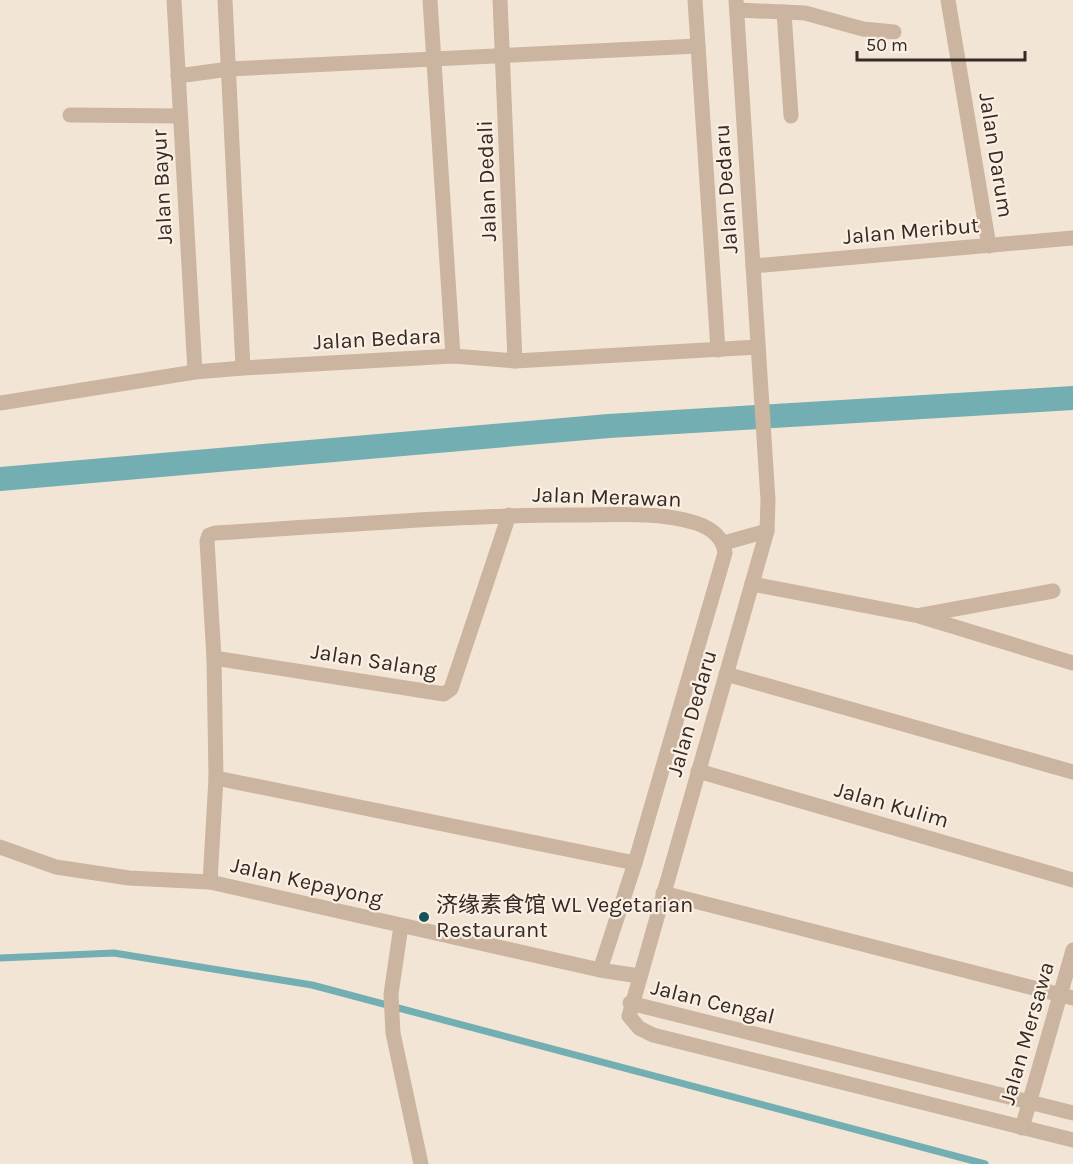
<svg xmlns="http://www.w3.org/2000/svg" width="1073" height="1164" viewBox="0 0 1073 1164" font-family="Karla,'Noto Sans SC',sans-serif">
	<rect width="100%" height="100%" fill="#f3e5d6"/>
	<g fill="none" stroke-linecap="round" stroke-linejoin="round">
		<path stroke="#73afb2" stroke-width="7" d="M0 958 114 953 312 985 985 1164"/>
		<path stroke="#73afb2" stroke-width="24" d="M0 479 609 426 1073 398"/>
		<g stroke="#cbb5a1" stroke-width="15">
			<path d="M174 0 195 372"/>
			<path d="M225 0 243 368"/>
			<path d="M430 0 453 356"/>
			<path d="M500 0 515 361"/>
			<path d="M695 0 718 350"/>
			<path d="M736 0 768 500 767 531 629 1016 639 1028 653 1035 1073 1140"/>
			<path d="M948 0 989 246"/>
			<path d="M737 10 805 13 863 29 894 32"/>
			<path d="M784 12 791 116"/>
			<path d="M178 76 229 69 698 46"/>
			<path d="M70 115 180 116"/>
			<path d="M753 266 1073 238"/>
			<path d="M0 403 195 372 243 368 453 356 515 361 758 347"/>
			<path d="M724 543 767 531"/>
			<path d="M752 584 919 616 1073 663"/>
			<path d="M922 615 1053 591"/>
			<path d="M214 658 444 694 451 689 509 515"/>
			<path d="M726 674 1073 772"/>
			<path d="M698 771 1073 880"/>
			<path d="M216 778 635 863"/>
			<path d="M0 847 56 867 129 878 210 882"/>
			<path d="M663 893 1073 998"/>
			<path d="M401 926 391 994 393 1033 421 1164"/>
			<path d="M600 970 635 863 725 553C723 537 711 528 696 523 658 511 612 515 574 515 454 515 335 526 215 533L209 535 207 541 214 658 216 778 210 882 600 970 639 976"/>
			<path d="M630 1003 1073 1113"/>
			<path d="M1022 1128 1073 950"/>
		</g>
	</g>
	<circle fill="#175459" stroke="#faefe2" stroke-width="2" cx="424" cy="917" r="6"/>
	<g text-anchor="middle" stroke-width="4.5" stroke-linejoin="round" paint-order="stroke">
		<g font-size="22" fill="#352a25" stroke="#faefe2">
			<text transform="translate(997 155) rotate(81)" y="8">Jalan Darum</text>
			<text transform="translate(486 181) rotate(-92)" y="8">Jalan Dedali</text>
			<text transform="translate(161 187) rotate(-93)" y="8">Jalan Bayur</text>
			<text transform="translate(725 189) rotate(-94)" y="8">Jalan Dedaru</text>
			<text transform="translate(911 230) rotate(-5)" y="8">Jalan Meribut</text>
			<text transform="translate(377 338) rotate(-3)" y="8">Jalan Bedara</text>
			<text transform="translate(607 496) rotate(2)" y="8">Jalan Merawan</text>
			<text transform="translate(374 660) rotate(9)" y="8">Jalan Salang</text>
			<text transform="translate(691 713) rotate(-74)" y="8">Jalan Dedaru</text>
			<text transform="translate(892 804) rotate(16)" y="8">Jalan Kulim</text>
			<text transform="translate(307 881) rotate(13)" y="8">Jalan Kepayong</text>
			<text transform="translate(713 1001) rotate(14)" y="8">Jalan Cengal</text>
			<text transform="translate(1026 1033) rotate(-74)" y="8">Jalan Mersawa</text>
		</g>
		<g font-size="22" fill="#352a25" stroke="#faefe2" text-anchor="start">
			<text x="436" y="912">济缘素食馆 WL Vegetarian<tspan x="436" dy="25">Restaurant</tspan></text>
		</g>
	</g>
	<path d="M857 51v9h168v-9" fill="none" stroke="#352a25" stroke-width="3"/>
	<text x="866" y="51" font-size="18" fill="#352a25" stroke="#faefe2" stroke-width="4.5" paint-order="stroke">50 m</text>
</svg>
